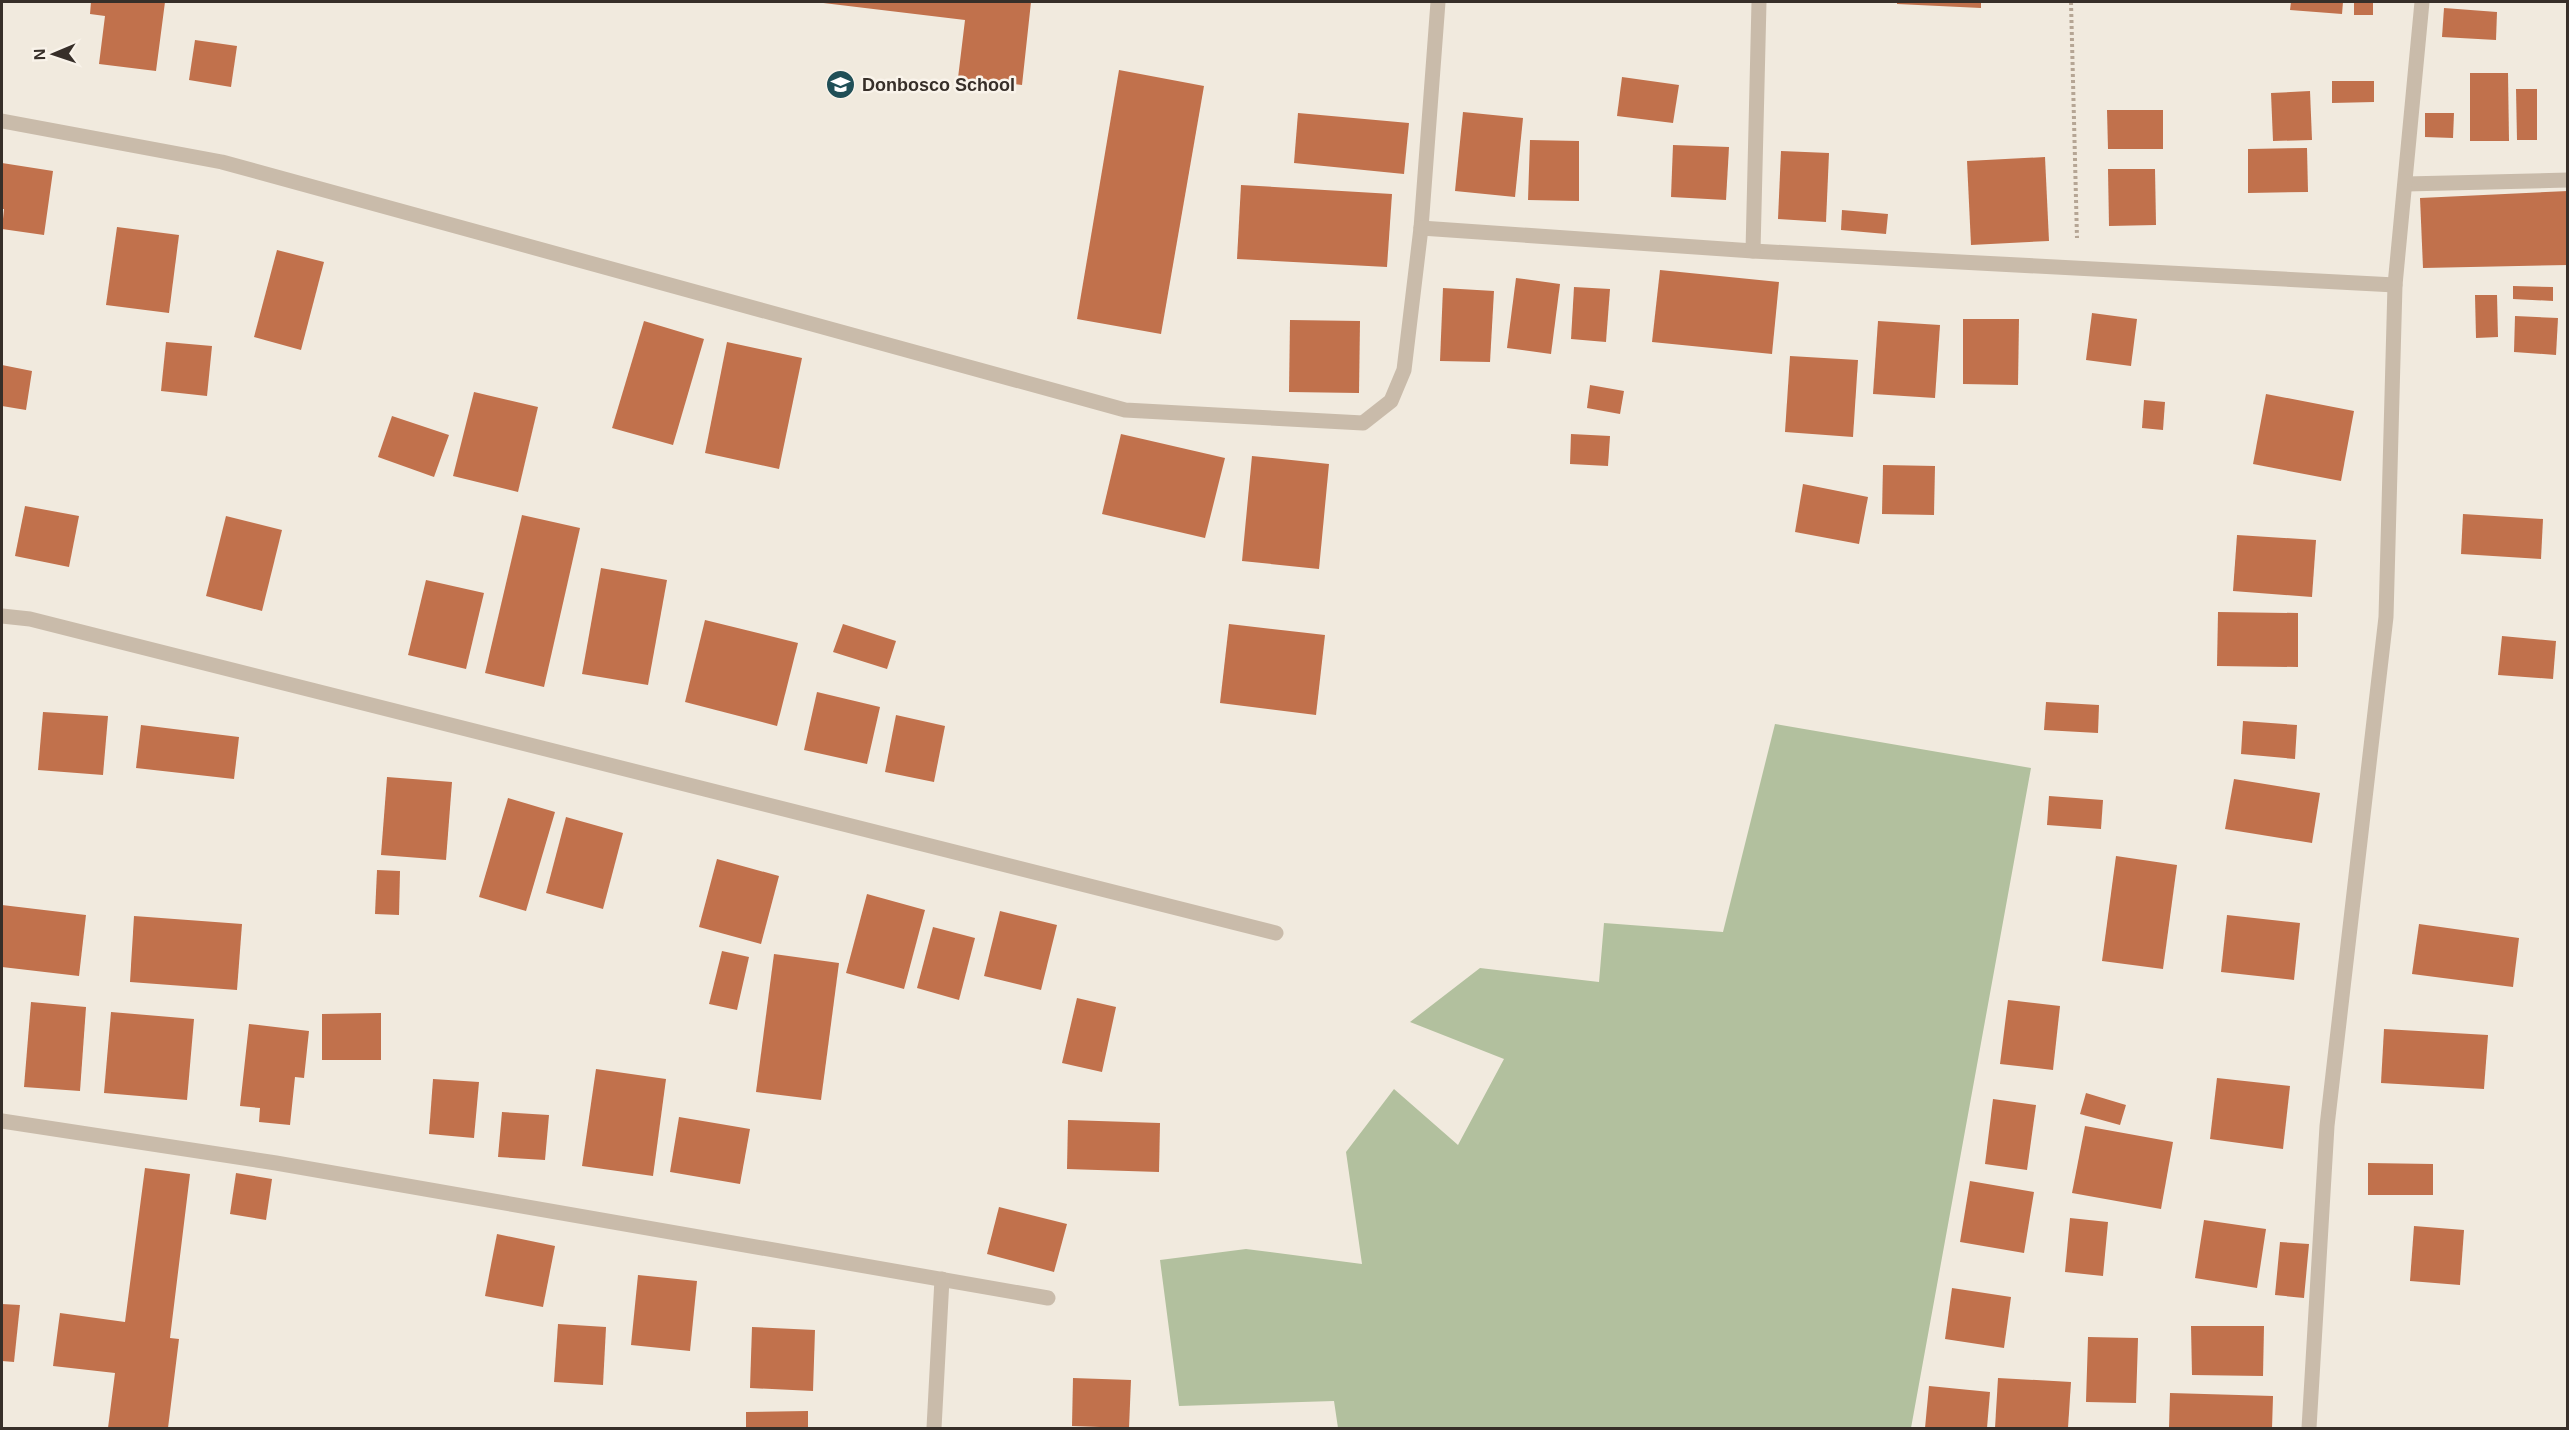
<svg xmlns="http://www.w3.org/2000/svg" width="2569" height="1430" viewBox="0 0 2569 1430" font-family="Helvetica,sans-serif">
	<rect width="100%" height="100%" fill="#f1eade"/>
	<path fill="#b2c09e" d="M1775 724 2031 768 1911 1428H1338L1334 1401 1179 1406 1160 1260 1246 1249 1362 1264 1346 1152 1394 1089 1458 1145 1504 1059 1410 1022 1480 968 1599 982 1604 923 1723 932Z"/>
	<g fill="#c1714c">
		<path d="M91 2H165L156 71 99 64 105 16 90 14Z"/>
		<path d="M815 2H1031L1022 85 958 78 965 20Z"/>
		<path d="M1897 2H1981V8L1897 4Z"/>
		<path d="M2291 2H2343L2342 14 2290 10Z"/>
		<rect x="2354" y="2" width="19" height="13"/>
		<path d="M2444 8 2497 12 2496 40 2442 37Z"/>
		<path d="M195 40 237 46 231 87 189 80Z"/>
		<path d="M1119 70 1204 86 1161 334 1077 319Z"/>
		<path d="M2470 73H2508L2509 141H2470Z"/>
		<path d="M1622 77 1679 85 1673 123 1617 116Z"/>
		<path d="M2332 81H2374V102L2332 103Z"/>
		<path d="M2516 89H2537V140H2517Z"/>
		<path d="M2310 91 2312 140 2273 141 2271 93Z"/>
		<path d="M2107 110H2163V149H2108Z"/>
		<path d="M1463 112 1523 118 1515 197 1455 191Z"/>
		<path d="M1298 113 1409 123 1404 174 1294 163Z"/>
		<path d="M2425 113H2454L2453 138 2425 137Z"/>
		<path d="M1530 140 1579 141V201L1528 200Z"/>
		<path d="M1673 145 1729 147 1726 200 1671 197Z"/>
		<path d="M2307 148 2308 192 2248 193V149Z"/>
		<path d="M1781 151 1829 153 1826 222 1778 219Z"/>
		<path d="M2045 157 2049 241 1971 245 1967 161Z"/>
		<path d="M2 163 53 171 44 235 2 229 4 209H2Z"/>
		<path d="M2108 169H2155L2156 225 2109 226Z"/>
		<path d="M1241 185 1392 194 1387 267 1237 259Z"/>
		<path d="M2568 191V265L2423 268 2420 198Z"/>
		<path d="M1842 210 1888 214 1886 234 1841 230Z"/>
		<path d="M117 227 179 235 169 313 106 305Z"/>
		<path d="M277 250 324 262 301 350 254 337Z"/>
		<path d="M1660 270 1779 282 1772 354 1652 342Z"/>
		<path d="M1516 278 1560 284 1551 354 1507 348Z"/>
		<path d="M2513 286 2553 287V301L2513 299Z"/>
		<path d="M1574 287 1610 289 1606 342 1571 339Z"/>
		<path d="M1443 288 1494 291 1490 362 1440 361Z"/>
		<path d="M2475 295H2497L2498 337 2476 338Z"/>
		<path d="M2092 313 2137 319 2131 366 2086 360Z"/>
		<path d="M2515 316 2558 318 2556 355 2514 352Z"/>
		<path d="M1963 319H2019L2018 385 1963 384Z"/>
		<path d="M1290 320 1360 321 1359 393 1289 392Z"/>
		<path d="M644 321 704 339 673 445 612 428Z"/>
		<path d="M1878 321 1940 325 1935 398 1873 394Z"/>
		<path d="M166 342 212 346 207 396 161 391Z"/>
		<path d="M727 342 802 358 779 469 705 453Z"/>
		<path d="M1790 356 1858 360 1853 437 1785 432Z"/>
		<path d="M2 365 32 371 26 410 2 406Z"/>
		<path d="M1590 385 1624 391 1620 414 1587 408Z"/>
		<path d="M474 392 538 407 518 492 453 476Z"/>
		<path d="M2266 394 2354 411 2341 481 2253 464Z"/>
		<path d="M2144 400 2165 402 2163 430 2142 428Z"/>
		<path d="M392 416 449 435 434 477 378 457Z"/>
		<path d="M1121 434 1225 458 1205 538 1102 514Z"/>
		<path d="M1571 434 1610 436 1608 466 1570 464Z"/>
		<path d="M1252 456 1329 464 1319 569 1242 561Z"/>
		<path d="M1883 465 1935 466 1934 515 1882 514Z"/>
		<path d="M1803 484 1868 497 1859 544 1795 532Z"/>
		<path d="M25 506 79 516 69 567 15 556Z"/>
		<path d="M2463 514 2543 519 2541 559 2461 554Z"/>
		<path d="M522 515 580 528 544 687 485 673Z"/>
		<path d="M226 516 282 530 262 611 206 596Z"/>
		<path d="M2237 535 2316 540 2312 597 2233 591Z"/>
		<path d="M601 568 667 580 648 685 582 674Z"/>
		<path d="M426 580 484 593 466 669 408 655Z"/>
		<path d="M2218 612 2298 613V667L2217 666Z"/>
		<path d="M705 620 798 643 777 726 685 702Z"/>
		<path d="M843 624 896 641 887 669 833 652Z"/>
		<path d="M1229 624 1325 635 1316 715 1220 703Z"/>
		<path d="M2502 636 2556 641 2553 679 2498 675Z"/>
		<path d="M817 692 880 707 867 764 804 750Z"/>
		<path d="M2046 702 2099 705 2098 733 2044 730Z"/>
		<path d="M43 712 108 716 103 775 38 770Z"/>
		<path d="M896 715 945 726 934 782 885 772Z"/>
		<path d="M2243 721 2297 725 2295 759 2241 754Z"/>
		<path d="M141 725 239 737 234 779 136 768Z"/>
		<path d="M387 777 452 782 446 860 381 855Z"/>
		<path d="M2234 779 2320 793 2312 843 2225 829Z"/>
		<path d="M2049 796 2103 800 2101 829 2047 825Z"/>
		<path d="M508 798 555 812 526 911 479 897Z"/>
		<path d="M566 817 623 833 603 909 546 893Z"/>
		<path d="M2116 856 2177 865 2163 969 2102 961Z"/>
		<path d="M717 859 779 876 761 944 699 927Z"/>
		<path d="M377 870 400 871 399 915 375 914Z"/>
		<path d="M867 894 925 910 904 989 846 973Z"/>
		<path d="M2 905 86 915 79 976 2 967Z"/>
		<path d="M1000 911 1057 925 1041 990 984 976Z"/>
		<path d="M2227 915 2300 923 2294 980 2221 972Z"/>
		<path d="M134 916 242 924 237 990 130 982Z"/>
		<path d="M2419 924 2519 938 2513 987 2412 974Z"/>
		<path d="M933 927 975 938 959 1000 917 988Z"/>
		<path d="M722 951 749 957 737 1010 709 1004Z"/>
		<path d="M774 954 839 963 821 1100 756 1092Z"/>
		<path d="M1077 998 1116 1007 1102 1072 1062 1063Z"/>
		<path d="M2008 1000 2060 1006 2053 1070 2000 1064Z"/>
		<path d="M31 1002 86 1007 80 1091 24 1087Z"/>
		<path d="M111 1012 194 1019 187 1100 104 1093Z"/>
		<path d="M381 1013V1060H322V1014Z"/>
		<path d="M249 1024 309 1031 304 1078 295 1077 290 1125 259 1122 260 1108 240 1106Z"/>
		<path d="M2384 1029 2488 1035 2484 1089 2381 1083Z"/>
		<path d="M596 1069 666 1079 653 1176 582 1166Z"/>
		<path d="M2217 1078 2290 1086 2283 1149 2210 1139Z"/>
		<path d="M433 1079 479 1082 474 1138 429 1134Z"/>
		<path d="M2086 1093 2126 1105 2120 1125 2080 1114Z"/>
		<path d="M1993 1099 2036 1105 2027 1170 1985 1164Z"/>
		<path d="M502 1112 549 1115 545 1160 498 1157Z"/>
		<path d="M679 1117 750 1129 740 1184 670 1172Z"/>
		<path d="M1068 1120 1160 1123 1159 1172 1067 1169Z"/>
		<path d="M2085 1126 2173 1142 2161 1209 2072 1193Z"/>
		<path d="M2368 1163 2433 1164V1195H2368Z"/>
		<path d="M145 1168 190 1174 170 1338 179 1339 168 1428H108L115 1373 53 1366 60 1313 125 1322Z"/>
		<path d="M236 1173 272 1179 266 1220 230 1214Z"/>
		<path d="M1970 1181 2034 1192 2024 1253 1960 1242Z"/>
		<path d="M999 1207 1067 1224 1054 1272 987 1254Z"/>
		<path d="M2070 1218 2108 1222 2103 1276 2065 1272Z"/>
		<path d="M2204 1220 2266 1229 2257 1288 2195 1278Z"/>
		<path d="M2414 1226 2464 1230 2460 1285 2410 1281Z"/>
		<path d="M497 1234 555 1246 543 1307 485 1296Z"/>
		<path d="M2280 1242 2309 1244 2304 1298 2275 1295Z"/>
		<path d="M638 1275 697 1281 690 1351 631 1345Z"/>
		<path d="M1952 1288 2011 1297 2004 1348 1945 1339Z"/>
		<path d="M2 1304 20 1305 14 1362 2 1361Z"/>
		<path d="M558 1324 606 1327 603 1385 554 1382Z"/>
		<path d="M2191 1326H2264L2263 1376 2192 1375Z"/>
		<path d="M752 1327 815 1330 813 1391 750 1388Z"/>
		<path d="M2088 1337 2138 1338 2136 1403 2086 1402Z"/>
		<path d="M1073 1378 1131 1380 1129 1428 1072 1426Z"/>
		<path d="M1998 1378 2071 1382 2068 1428H1995Z"/>
		<path d="M1929 1386 1990 1392 1987 1428H1925Z"/>
		<path d="M2170 1393 2273 1396 2272 1428H2169Z"/>
		<path d="M808 1411V1428H746V1412Z"/>
	</g>
	<g fill="none" stroke-linecap="round" stroke-linejoin="round">
		<path stroke="#b5a594" stroke-width="4" stroke-dasharray="3 3" stroke-linecap="butt" d="M2071 2 2077 238"/>
		<g stroke="#c9bbaa" stroke-width="15">
			<path d="M2 121 222 162 1125 410 1363 423 1391 401 1404 370 1421 228 1438 2"/>
			<path d="M2406 184 2568 180"/>
			<path d="M1421 228 1753 251 2395 285"/>
			<path d="M1753 251 1759 2"/>
			<path d="M2 616 30 619 1276 933"/>
			<path d="M2 1121 276 1163 1048 1298"/>
			<path d="M934 1428 942 1279"/>
			<path d="M2309 1428 2327 1126 2386 617 2395 285 2422 2"/>
		</g>
	</g>
	<defs>
		<symbol id="school-disc" viewBox="-11 -11 22 22"><circle r="9.5" fill="#204f57" stroke="#f9f3ea"/><path d="M0-5L7-2L0 1L-7-2ZM-4 1L0 2.5L4 1V4Q0 6-4 4Z" fill="#fff"/></symbol>
	</defs>
	<g fill-rule="evenodd">
		<use href="#school-disc" x="824" y="68" width="33" height="33"/>
	</g>
	<g text-anchor="middle" stroke-width="5" stroke-linejoin="round" paint-order="stroke">
		<g font-size="18" font-weight="bold" fill="#372f29" stroke="#f9f3ea" text-anchor="start">
			<text x="862" y="91">Donbosco School</text>
		</g>
	</g>
	<rect width="2569" height="1430" fill="none" stroke="#372f29" stroke-width="6"/>
	<g transform="translate(54 54) rotate(268)" stroke="#f9f3ea" stroke-width="4.5" paint-order="stroke">
	<path d="M0-4.5L10 22L0 15L-10 22Z" fill="#372f29"/>
	<text y="-9" font-size="16" font-weight="bold" text-anchor="middle" fill="#372f29">N</text>
	</g>
</svg>
